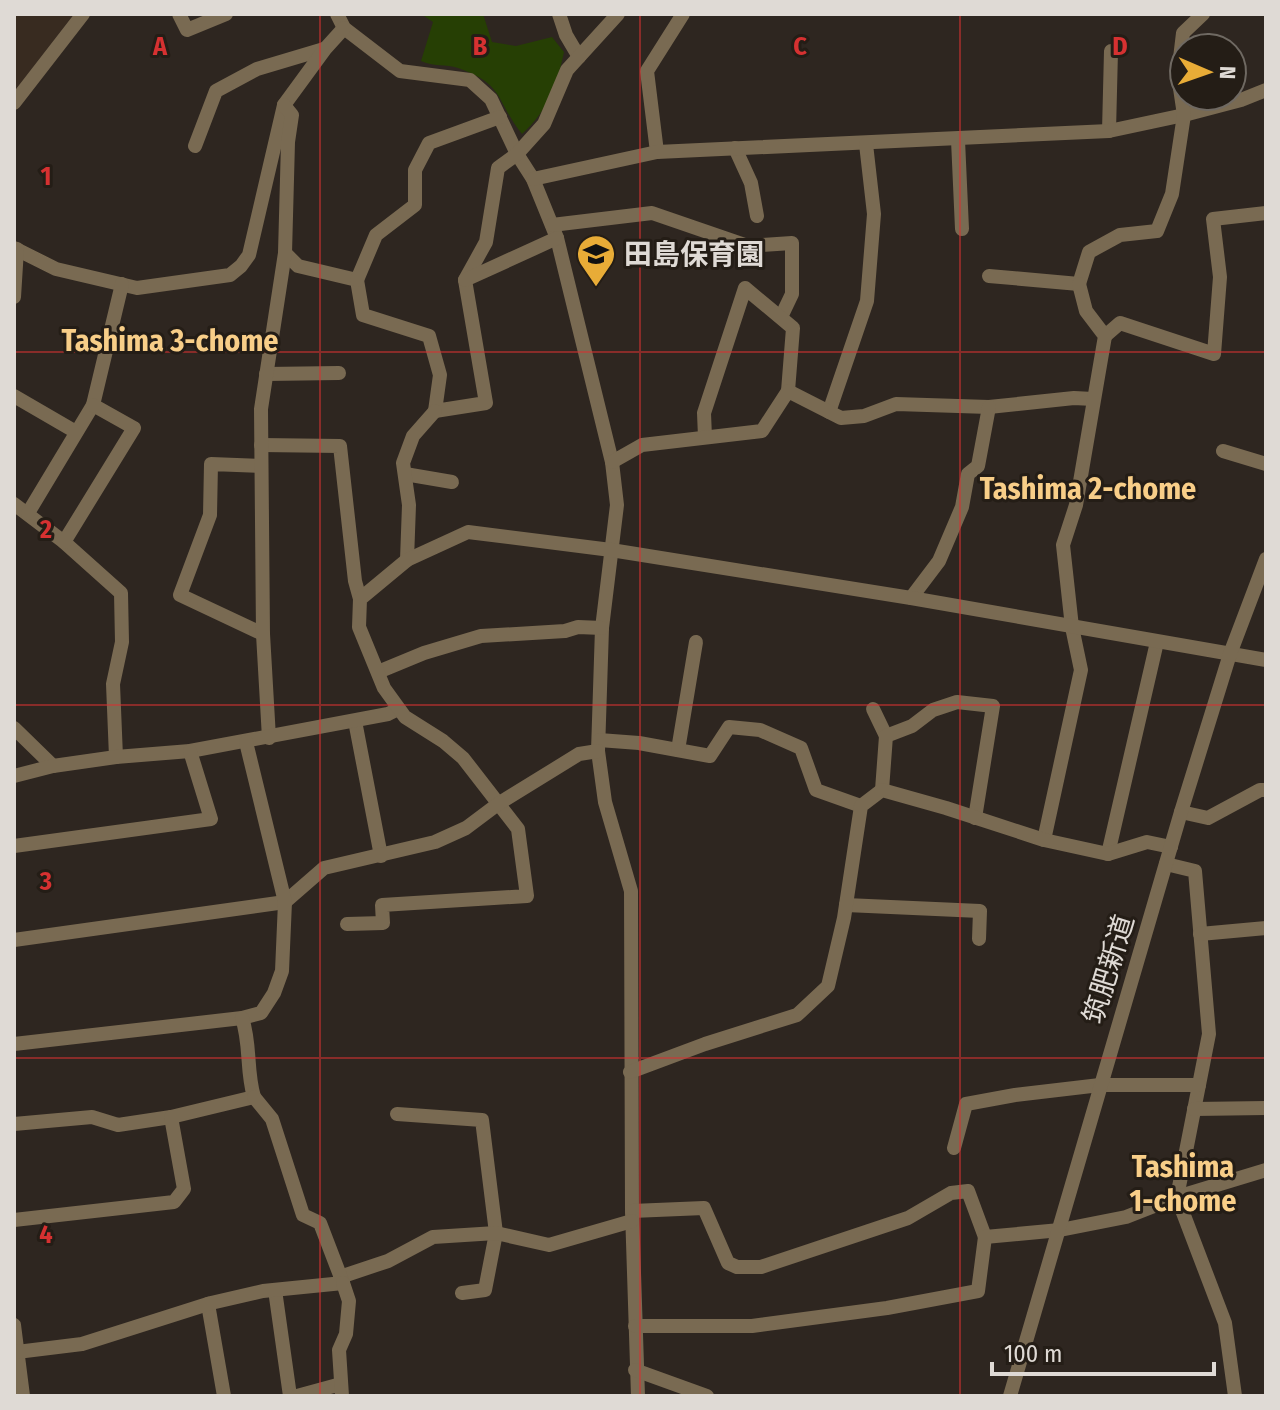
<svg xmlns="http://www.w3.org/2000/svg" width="1280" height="1410" viewBox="0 0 1280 1410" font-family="'Fira Sans Condensed','Noto Sans JP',sans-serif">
	<rect width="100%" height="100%" fill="#2e2620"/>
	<path fill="#382b20" d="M14 14H74L14 92Z"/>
	<path fill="#263f04" d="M421 14H483L492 42 516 46 552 37 564 52C557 85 547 112 522 134 496 102 505 84 458 68 446 64 433 67 421 61L433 22Z"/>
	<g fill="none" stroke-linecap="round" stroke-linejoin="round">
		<g stroke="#796a52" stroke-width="14">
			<path d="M179 14 187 30 226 14"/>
			<path d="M337 14 344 28 400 71 470 80 491 99 517 154 533 179 557 238 612 462 617 505 602 628 598 751 605 802 631 891 632 1211 638 1396"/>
			<path d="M559 14 566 35 579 57"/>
			<path d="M14 103 83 14"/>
			<path d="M1109 131 1111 51"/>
			<path d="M958 140 962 229"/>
			<path d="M195 146 216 91 257 69 324 49"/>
			<path d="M735 148 751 183 757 216"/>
			<path d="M657 152 647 71 683 14"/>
			<path d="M533 179 657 152 1109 131 1184 115 1241 100 1266 90"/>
			<path d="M552 225 652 213 748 246 792 243V294L781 317"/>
			<path d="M14 248 56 269 137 288 230 275 241 266 249 255 284 105 325 49 344 28"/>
			<path d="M285 253 298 266 357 280 363 315 429 336 440 375 435 411 486 403 465 280 486 242 498 168 517 154 544 124 567 70 618 14"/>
			<path d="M989 276 1079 284 1089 252 1120 235 1157 231 1172 194 1184 115 1178 75 1183 33 1203 14"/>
			<path d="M357 280 376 235 415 205V170L429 143 500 117"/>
			<path d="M465 280 557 238"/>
			<path d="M14 297 17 249"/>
			<path d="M1105 336 1120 323 1214 354 1220 277 1213 219 1266 213"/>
			<path d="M266 374 339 373"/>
			<path d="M14 396 76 432"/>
			<path d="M829 412 867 301 874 214 866 144"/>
			<path d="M705 437 704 413 745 288 793 328 788 391"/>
			<path d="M261 445 340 446 355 581 360 599"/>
			<path d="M1223 451 1266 464"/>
			<path d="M612 462 642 445 762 431 788 391 841 418 864 416 896 404 989 407 1074 398 1093 399"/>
			<path d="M261 466 211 464 210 515 180 595 263 634"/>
			<path d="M405 474 452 482"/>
			<path d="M14 504 64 542 121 593 122 642 113 684 116 757"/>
			<path d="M28 513 93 405 122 284"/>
			<path d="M64 542 134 428 93 405"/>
			<path d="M407 560 409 505 403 463 413 436 435 411"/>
			<path d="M911 598 939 561 962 507 968 474 978 466 989 407"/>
			<path d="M378 672 424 653 481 636 565 631 578 627 602 628"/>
			<path d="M873 709 886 736"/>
			<path d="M355 721 381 856"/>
			<path d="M14 728 53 766"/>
			<path d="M269 738 263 634 261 409 285 253 288 142 292 115 284 105"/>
			<path d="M599 740 639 743 710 756 729 727 760 730 801 748 816 790 861 806"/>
			<path d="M678 750 696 642"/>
			<path d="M14 776 53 766 116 757 190 751 388 714 398 709"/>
			<path d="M882 790 886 736 912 726 933 710 957 702 993 706 975 818"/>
			<path d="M1181 812 1208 818 1260 790H1266"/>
			<path d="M1044 840 1081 670 1072 627 1063 545 1076 505 1105 336 1086 311 1079 284"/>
			<path d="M14 846 211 819 190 751"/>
			<path d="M1108 854 1157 642"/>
			<path d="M1166 864 1195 871 1209 1034 1177 1197 1225 1323 1235 1396"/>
			<path d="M846 905 980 911 979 939"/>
			<path d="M347 924 383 923 382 905 527 896 518 829 463 758 443 741 405 717 384 688 359 627 360 599 407 560 468 532 611 550 911 598 1266 660"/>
			<path d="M1200 934 1266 928"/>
			<path d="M14 940 285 902 324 868 435 842 466 828 498 804 579 754 598 751"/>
			<path d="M14 1044 242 1018 261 1013 274 993 282 971 285 902 246 742"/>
			<path d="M630 1072 705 1044 797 1015 828 986 844 918 861 806 882 790 946 808 1044 840 1108 854 1147 842 1171 847"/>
			<path d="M1194 1109 1266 1108"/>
			<path d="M397 1114 482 1120 496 1233 485 1290 462 1293"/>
			<path d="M14 1124 92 1117 118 1125 171 1117"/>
			<path d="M954 1148 966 1104 1015 1095 1100 1085H1199"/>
			<path d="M632 1211 704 1208 728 1263 737 1267H761L908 1218 951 1193 968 1191 985 1237"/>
			<path d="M14 1220 174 1202 184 1189 171 1117 254 1097C246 1070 251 1044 242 1018"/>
			<path d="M340 1277 388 1261 433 1237 496 1233 549 1245 632 1221"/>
			<path d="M275 1290 290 1396"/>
			<path d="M208 1304 224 1396"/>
			<path d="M14 1325 23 1396"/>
			<path d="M635 1326H752L887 1308 978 1291 985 1237 1060 1230 1126 1217 1177 1197 1266 1170"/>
			<path d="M17 1352 82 1344 211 1303 263 1291 343 1283 320 1223 303 1215 272 1119 254 1097"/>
			<path d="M635 1370 707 1396"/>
			<path d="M297 1396 341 1384"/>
			<path d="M342 1396 339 1350 346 1334 349 1301 343 1283"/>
			<path d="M1010 1396 1181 812 1230 654 1266 559"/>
		</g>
	</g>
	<path fill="none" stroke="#d63131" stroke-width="2" stroke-opacity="0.55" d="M320 14V1396M640 14V1396M960 14V1396M14 352H1266M14 705H1266M14 1058H1266"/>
	<defs>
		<symbol id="school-pin" viewBox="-11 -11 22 30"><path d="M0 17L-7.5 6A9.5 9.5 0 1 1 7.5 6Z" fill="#e8ac37" stroke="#241d16"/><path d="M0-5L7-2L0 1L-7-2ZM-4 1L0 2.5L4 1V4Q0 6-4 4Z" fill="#111"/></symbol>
	</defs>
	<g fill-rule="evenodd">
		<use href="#school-pin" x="574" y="232" width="44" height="60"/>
	</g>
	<g text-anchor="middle" stroke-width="6" stroke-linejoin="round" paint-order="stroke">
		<g font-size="28" font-weight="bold" fill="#dfdad5" stroke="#241d16" text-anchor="start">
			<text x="624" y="264">田島保育園</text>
		</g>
		<g font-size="28" fill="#dfdad5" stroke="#241d16">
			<text transform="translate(1108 969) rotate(-73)" y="10">筑肥新道</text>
		</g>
		<g font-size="30" font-weight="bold" fill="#f8ce88" stroke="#241d16">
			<text x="170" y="351">Tashima 3-chome</text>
			<text x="1088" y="499">Tashima 2-chome</text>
			<text x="1183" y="1177">Tashima<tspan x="1183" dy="34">1-chome</tspan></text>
		</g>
	</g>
	<g font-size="26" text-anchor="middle" font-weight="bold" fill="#d63131" stroke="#241d16" stroke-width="6" stroke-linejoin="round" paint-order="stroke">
		<text x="160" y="55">A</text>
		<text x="480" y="55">B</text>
		<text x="800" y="55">C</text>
		<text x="1120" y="55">D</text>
		<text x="46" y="185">1</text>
		<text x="46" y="538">2</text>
		<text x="46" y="890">3</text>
		<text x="46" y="1243">4</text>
	</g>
	<rect width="1280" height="1410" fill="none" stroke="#dfdad5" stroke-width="32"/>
	<g transform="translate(1208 72) rotate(92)"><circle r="38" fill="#241d16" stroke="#6f6962" stroke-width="2"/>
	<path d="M0-6L14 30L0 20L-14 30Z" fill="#e8ac37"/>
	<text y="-12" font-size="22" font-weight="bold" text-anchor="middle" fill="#dfdad5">N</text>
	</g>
	<path d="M992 1362v12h222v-12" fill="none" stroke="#dfdad5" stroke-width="4"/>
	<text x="1004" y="1362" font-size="24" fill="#dfdad5" stroke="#241d16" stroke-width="6" paint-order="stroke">100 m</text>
</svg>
